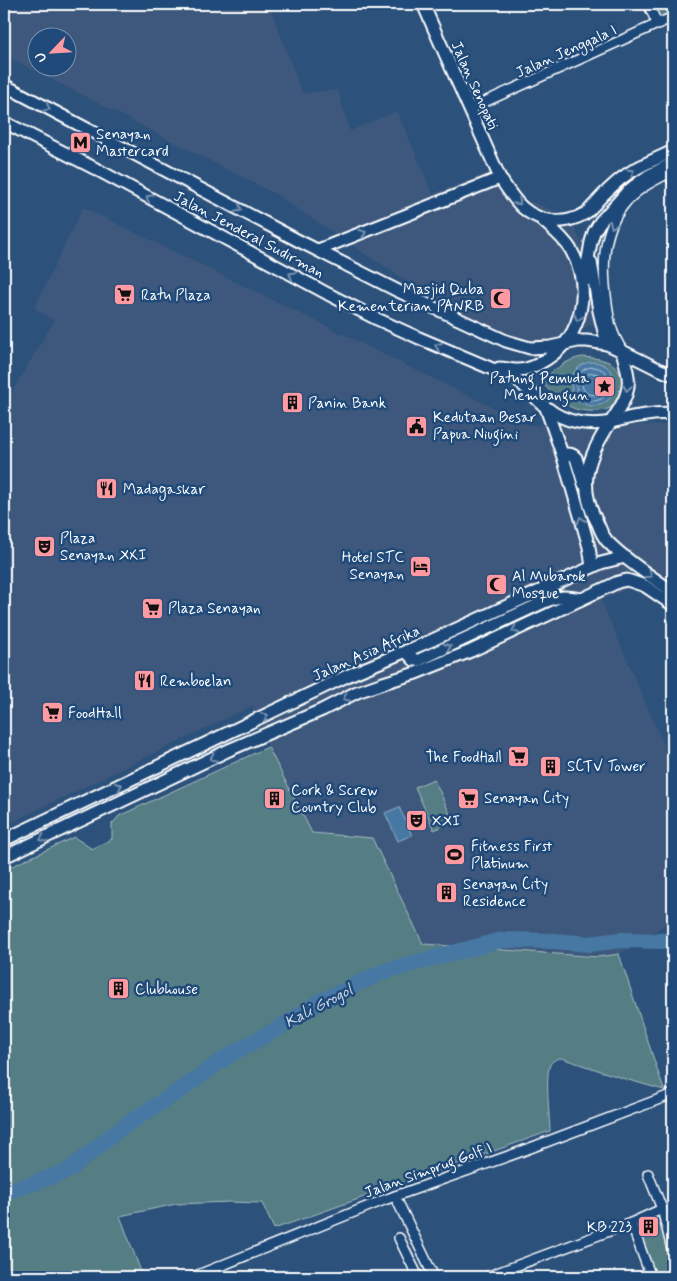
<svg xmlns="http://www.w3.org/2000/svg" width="677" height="1281" viewBox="0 0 677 1281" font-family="Mynerve,sans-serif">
	<rect width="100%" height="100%" fill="#2c517b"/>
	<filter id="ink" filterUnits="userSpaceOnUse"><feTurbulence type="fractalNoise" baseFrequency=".02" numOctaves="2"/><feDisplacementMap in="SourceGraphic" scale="10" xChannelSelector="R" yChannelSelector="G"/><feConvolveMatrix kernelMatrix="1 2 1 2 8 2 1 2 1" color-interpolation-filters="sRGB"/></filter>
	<g filter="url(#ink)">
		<g fill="#3c597c" fill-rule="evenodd">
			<path d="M4 4H269L302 93 338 90 350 131 397 111 433 194 503 167 523 199 570 216 612 317 550 341 498 342 275 194 4 55ZM38 38H68V68H38Z"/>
			<path d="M83 207 528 425H673V570L601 600 673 766V920L619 954 598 957 423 944 372 838 312 833 268 747 252 706 4 826V405L54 321 34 308Z"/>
		</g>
		<g fill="#557d84" stroke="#aabec2">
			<path d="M653 4H673V11L659 17Z"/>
			<path d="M583 357C591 358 599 358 606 361 622 366 627 386 618 399 616 402 614 406 610 408 604 411 595 412 588 411 581 410 575 410 569 406 558 400 549 390 540 381 554 371 566 359 583 357Z"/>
			<path d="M268 747 312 833 372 838 423 944 598 957 619 954 664 1090 625 1079 561 1058C558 1058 553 1060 551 1063 544 1072 550 1118 550 1131L274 1229 262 1203 230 1202 176 1204 120 1216 143 1277H4V870L74 837 92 849 112 839V824L119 816Z"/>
			<path d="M434 779 453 821 434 830 415 787Z"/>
			<path d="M661 1219 673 1261V1277H652L635 1227Z"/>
		</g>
		<g fill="#4678a3" stroke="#90aec8">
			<circle cx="593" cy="384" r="22"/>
			<path d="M399 807 412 835 398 841 385 813Z"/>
		</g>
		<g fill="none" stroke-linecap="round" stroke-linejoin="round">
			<g stroke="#b5c9da" stroke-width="1">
				<circle cx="593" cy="384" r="17"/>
				<circle cx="593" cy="384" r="11"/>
			</g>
			<path stroke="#4678a3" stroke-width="16" d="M4 1192 25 1186 68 1171 121 1128 179 1091 228 1056 289 1022 319 1002 385 971 502 940 554 941 590 944 620 940 660 941 673 940"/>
			<defs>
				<g id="minor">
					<path d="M648 4 658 25"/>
					<path d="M469 109 673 17"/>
					<path d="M667 169 673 182"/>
					<path d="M622 351C619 344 614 337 612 329 609 321 608 312 607 303 602 268 601 228 628 200 640 187 657 179 673 171"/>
					<path d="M648 1174 662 1209 673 1253"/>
					<path d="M395 1196 434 1277"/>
					<path d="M631 1223 651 1277"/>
					<path d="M399 1238 418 1277"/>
					<path d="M193 1277 384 1200 517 1153 673 1094"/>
					<path d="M486 1277 631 1223 662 1209"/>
				</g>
				<g id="major">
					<path d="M423 4 500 178C515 201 525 218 555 221 564 222 576 219 584 214 589 212 591 207 595 204 601 196 609 189 617 182 633 168 654 160 673 151"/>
					<path d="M4 85 297 240 398 291 506 341 530 348 550 347 578 341H587L607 344 622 351 658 369 673 375"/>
					<path d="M4 122 96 169 328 294 377 319 419 338 516 379C528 388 536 400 547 408 565 423 590 426 612 422 621 420 630 417 639 416 650 414 662 413 673 413"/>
					<path d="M318 250 500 178"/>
					<path d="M591 262 599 311 607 344"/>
					<path d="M584 282 591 242 594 232 600 222 627 192 633 187 648 176 673 163"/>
					<path d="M622 351C624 359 627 368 628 377 631 397 615 414 605 431 585 463 579 490 598 524 600 530 603 536 607 541 626 561 651 576 673 592"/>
					<path d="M499 368C506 368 512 370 518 370 529 370 538 365 547 359 583 336 592 287 571 250 564 238 552 229 542 220"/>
					<path d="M546 408 562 454 581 519 589 547 592 567"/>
					<path d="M562 454C568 454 572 453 576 458L584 484"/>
					<path d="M406 651 414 660H419L544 602C559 596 565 596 581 599"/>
					<path d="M4 840 349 675 428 642 601 563 625 557"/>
					<path d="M4 857 229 750 322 710 357 692 383 683 416 673 471 651 618 582 627 580 645 586 673 605"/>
				</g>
			</defs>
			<use href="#minor" stroke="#fff" stroke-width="12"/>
			<use href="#major" stroke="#fff" stroke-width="15"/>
			<use href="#minor" stroke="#1f4a7a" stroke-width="9"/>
			<use href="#major" stroke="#1f4a7a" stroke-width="11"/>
		</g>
		<defs><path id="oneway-chevron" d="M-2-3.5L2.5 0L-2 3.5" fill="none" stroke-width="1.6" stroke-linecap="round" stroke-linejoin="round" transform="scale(1.25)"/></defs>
		<g stroke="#7992af">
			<use href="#oneway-chevron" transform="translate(47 108) rotate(28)"/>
			<use href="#oneway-chevron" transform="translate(631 172) rotate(-33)"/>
			<use href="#oneway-chevron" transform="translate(149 198) rotate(-152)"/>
			<use href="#oneway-chevron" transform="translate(518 202) rotate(46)"/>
			<use href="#oneway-chevron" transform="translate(239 209) rotate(28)"/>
			<use href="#oneway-chevron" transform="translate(613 225) rotate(112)"/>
			<use href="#oneway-chevron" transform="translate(363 233) rotate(-21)"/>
			<use href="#oneway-chevron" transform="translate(292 275) rotate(-152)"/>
			<use href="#oneway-chevron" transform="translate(578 318) rotate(106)"/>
			<use href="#oneway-chevron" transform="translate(438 346) rotate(-157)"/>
			<use href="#oneway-chevron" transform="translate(627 388) rotate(100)"/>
			<use href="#oneway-chevron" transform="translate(581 520) rotate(-107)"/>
			<use href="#oneway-chevron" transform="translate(649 575) rotate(36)"/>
			<use href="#oneway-chevron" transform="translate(515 630) rotate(155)"/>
			<use href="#oneway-chevron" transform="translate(448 647) rotate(-25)"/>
			<use href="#oneway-chevron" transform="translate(346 698) rotate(154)"/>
			<use href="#oneway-chevron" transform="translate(265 716) rotate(-25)"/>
			<use href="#oneway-chevron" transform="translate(213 758) rotate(155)"/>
			<use href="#oneway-chevron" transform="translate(119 786) rotate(-25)"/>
			<use href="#oneway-chevron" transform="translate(43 839) rotate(154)"/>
		</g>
	</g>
	<defs>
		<symbol id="metro-square" viewBox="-11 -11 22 22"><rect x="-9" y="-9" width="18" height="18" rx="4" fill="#ff9aa2" stroke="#1f4a7a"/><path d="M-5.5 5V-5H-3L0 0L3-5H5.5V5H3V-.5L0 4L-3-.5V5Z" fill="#111"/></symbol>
		<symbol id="supermarket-square" viewBox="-11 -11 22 22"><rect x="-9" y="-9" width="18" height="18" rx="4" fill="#ff9aa2" stroke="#1f4a7a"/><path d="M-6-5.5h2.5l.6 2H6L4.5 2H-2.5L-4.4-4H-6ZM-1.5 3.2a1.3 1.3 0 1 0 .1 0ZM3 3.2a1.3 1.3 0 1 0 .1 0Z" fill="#111"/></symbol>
		<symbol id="mosque-square" viewBox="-11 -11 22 22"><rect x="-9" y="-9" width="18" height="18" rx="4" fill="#ff9aa2" stroke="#1f4a7a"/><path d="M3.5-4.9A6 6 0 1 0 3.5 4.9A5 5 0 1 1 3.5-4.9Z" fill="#111"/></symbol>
		<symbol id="sight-square" viewBox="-11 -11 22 22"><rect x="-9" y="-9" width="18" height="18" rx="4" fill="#ff9aa2" stroke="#1f4a7a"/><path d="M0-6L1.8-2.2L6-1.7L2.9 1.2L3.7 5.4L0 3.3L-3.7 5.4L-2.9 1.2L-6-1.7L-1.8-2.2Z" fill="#111"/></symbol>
		<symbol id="building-square" viewBox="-11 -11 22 22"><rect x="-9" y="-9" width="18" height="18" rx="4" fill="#ff9aa2" stroke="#1f4a7a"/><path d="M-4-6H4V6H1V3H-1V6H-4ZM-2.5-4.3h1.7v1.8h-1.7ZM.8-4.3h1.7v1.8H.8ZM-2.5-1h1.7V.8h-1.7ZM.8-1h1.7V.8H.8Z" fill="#111"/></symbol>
		<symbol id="civic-square" viewBox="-11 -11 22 22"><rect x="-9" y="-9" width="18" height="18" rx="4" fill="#ff9aa2" stroke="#1f4a7a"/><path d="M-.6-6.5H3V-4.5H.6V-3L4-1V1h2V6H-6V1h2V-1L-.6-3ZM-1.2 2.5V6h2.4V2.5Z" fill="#111"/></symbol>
		<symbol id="restaurant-square" viewBox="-11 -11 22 22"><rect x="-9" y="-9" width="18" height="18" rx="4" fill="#ff9aa2" stroke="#1f4a7a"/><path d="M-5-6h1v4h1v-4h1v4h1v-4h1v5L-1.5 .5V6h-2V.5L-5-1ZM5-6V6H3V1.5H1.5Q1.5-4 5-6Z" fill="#111"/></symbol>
		<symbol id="theatre-square" viewBox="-11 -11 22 22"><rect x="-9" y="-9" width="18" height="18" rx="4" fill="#ff9aa2" stroke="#1f4a7a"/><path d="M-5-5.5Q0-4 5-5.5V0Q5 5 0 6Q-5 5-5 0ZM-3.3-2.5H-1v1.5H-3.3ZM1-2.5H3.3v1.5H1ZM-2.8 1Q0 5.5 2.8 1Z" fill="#111"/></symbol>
		<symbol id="hotel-square" viewBox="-11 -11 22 22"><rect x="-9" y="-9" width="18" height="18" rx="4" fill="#ff9aa2" stroke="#1f4a7a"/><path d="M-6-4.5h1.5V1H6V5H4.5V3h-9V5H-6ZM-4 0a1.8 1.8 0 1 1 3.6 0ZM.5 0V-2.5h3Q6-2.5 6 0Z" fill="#111"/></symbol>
		<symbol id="stadium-square" viewBox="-11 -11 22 22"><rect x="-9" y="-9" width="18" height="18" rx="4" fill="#ff9aa2" stroke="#1f4a7a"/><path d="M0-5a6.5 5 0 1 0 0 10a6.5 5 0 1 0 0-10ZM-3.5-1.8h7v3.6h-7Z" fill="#111"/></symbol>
	</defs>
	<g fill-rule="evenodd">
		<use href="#metro-square" x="68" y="130" width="25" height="25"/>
		<use href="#supermarket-square" x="112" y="282" width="25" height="25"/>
		<use href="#mosque-square" x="488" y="286" width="25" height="25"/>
		<use href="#sight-square" x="592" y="374" width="25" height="25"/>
		<use href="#building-square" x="280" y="390" width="25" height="25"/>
		<use href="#civic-square" x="404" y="414" width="25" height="25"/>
		<use href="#restaurant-square" x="94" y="476" width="25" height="25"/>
		<use href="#theatre-square" x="32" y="534" width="25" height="25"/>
		<use href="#hotel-square" x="408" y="554" width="25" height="25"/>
		<use href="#mosque-square" x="484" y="572" width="25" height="25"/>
		<use href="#supermarket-square" x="140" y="596" width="25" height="25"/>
		<use href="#restaurant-square" x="132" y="668" width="25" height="25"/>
		<use href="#supermarket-square" x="40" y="700" width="25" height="25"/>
		<use href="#supermarket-square" x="506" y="744" width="25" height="25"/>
		<use href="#building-square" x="538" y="754" width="25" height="25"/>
		<use href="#supermarket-square" x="456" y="786" width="25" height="25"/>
		<use href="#building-square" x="262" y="786" width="25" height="25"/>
		<use href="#theatre-square" x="404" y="808" width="25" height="25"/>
		<use href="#stadium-square" x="442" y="842" width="25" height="25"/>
		<use href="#building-square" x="434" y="880" width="25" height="25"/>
		<use href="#building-square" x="106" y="976" width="25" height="25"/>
		<use href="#building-square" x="636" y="1214" width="25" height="25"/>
	</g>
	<g text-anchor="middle" stroke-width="5" stroke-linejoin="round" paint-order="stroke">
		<g font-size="15" fill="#fff" stroke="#1f4a7a">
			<text transform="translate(566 51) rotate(-24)" y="5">Jalan Jenggala I</text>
			<text transform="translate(475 85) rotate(66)" y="5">Jalan Senopati</text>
			<text transform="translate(249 234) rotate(28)" y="5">Jalan Jenderal Sudirman</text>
			<text transform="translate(366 653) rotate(-24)" y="5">Jalan Asia Afrika</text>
			<text transform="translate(428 1170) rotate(-20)" y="5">Jalan Simprug Golf I</text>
		</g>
		<g font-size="15" fill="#fff" stroke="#1f4a7a" text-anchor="start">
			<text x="96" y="139">Senayan<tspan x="96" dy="17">Mastercard</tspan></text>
			<text x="484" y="294" text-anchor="end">Masjid Quba<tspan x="484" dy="17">Kementerian PANRB</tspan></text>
			<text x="141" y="300">Ratu Plaza</text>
			<text x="589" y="383" text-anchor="end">Patung Pemuda<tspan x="589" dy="17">Membangun</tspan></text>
			<text x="308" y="408">Panin Bank</text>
			<text x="433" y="422">Kedutaan Besar<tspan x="433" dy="17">Papua Niugini</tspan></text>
			<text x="123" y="494">Madagaskar</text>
			<text x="60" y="543">Plaza<tspan x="60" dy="17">Senayan XXI</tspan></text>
			<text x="404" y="562" text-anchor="end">Hotel STC<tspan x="404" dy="17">Senayan</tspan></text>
			<text x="512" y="581">Al Mubarok<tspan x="512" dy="17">Mosque</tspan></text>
			<text x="168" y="613">Plaza Senayan</text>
			<text x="160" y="686">Remboelan</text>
			<text x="68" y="718">FoodHall</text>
			<text x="502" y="762" text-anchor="end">The FoodHall</text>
			<text x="567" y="771">SCTV Tower</text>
			<text x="291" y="795">Cork &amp; Screw<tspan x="291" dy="17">Country Club</tspan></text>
			<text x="484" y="803">Senayan City</text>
			<text x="432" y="826">XXI</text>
			<text x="471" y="851">Fitness First<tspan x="471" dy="17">Platinum</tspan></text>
			<text x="463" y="889">Senayan City<tspan x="463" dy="17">Residence</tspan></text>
			<text x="135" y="994">Clubhouse</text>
			<text x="632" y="1232" text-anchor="end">KB 223</text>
		</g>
		<g font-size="16" font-style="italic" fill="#d1dde8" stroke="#1f4a7a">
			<text transform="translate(318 1005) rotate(-28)" y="6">Kali Grogol</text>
		</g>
	</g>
	<rect width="677" height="1281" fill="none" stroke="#1f4a7a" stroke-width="20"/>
	<rect x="10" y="10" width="657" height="1261" fill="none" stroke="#fff" stroke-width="2" filter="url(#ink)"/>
	<g transform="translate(52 52) rotate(245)"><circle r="24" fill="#1f4a7a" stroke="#7992af"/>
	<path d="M0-4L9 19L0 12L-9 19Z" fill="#ff9aa2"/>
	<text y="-8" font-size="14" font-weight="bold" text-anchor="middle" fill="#ffffff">U</text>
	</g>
</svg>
